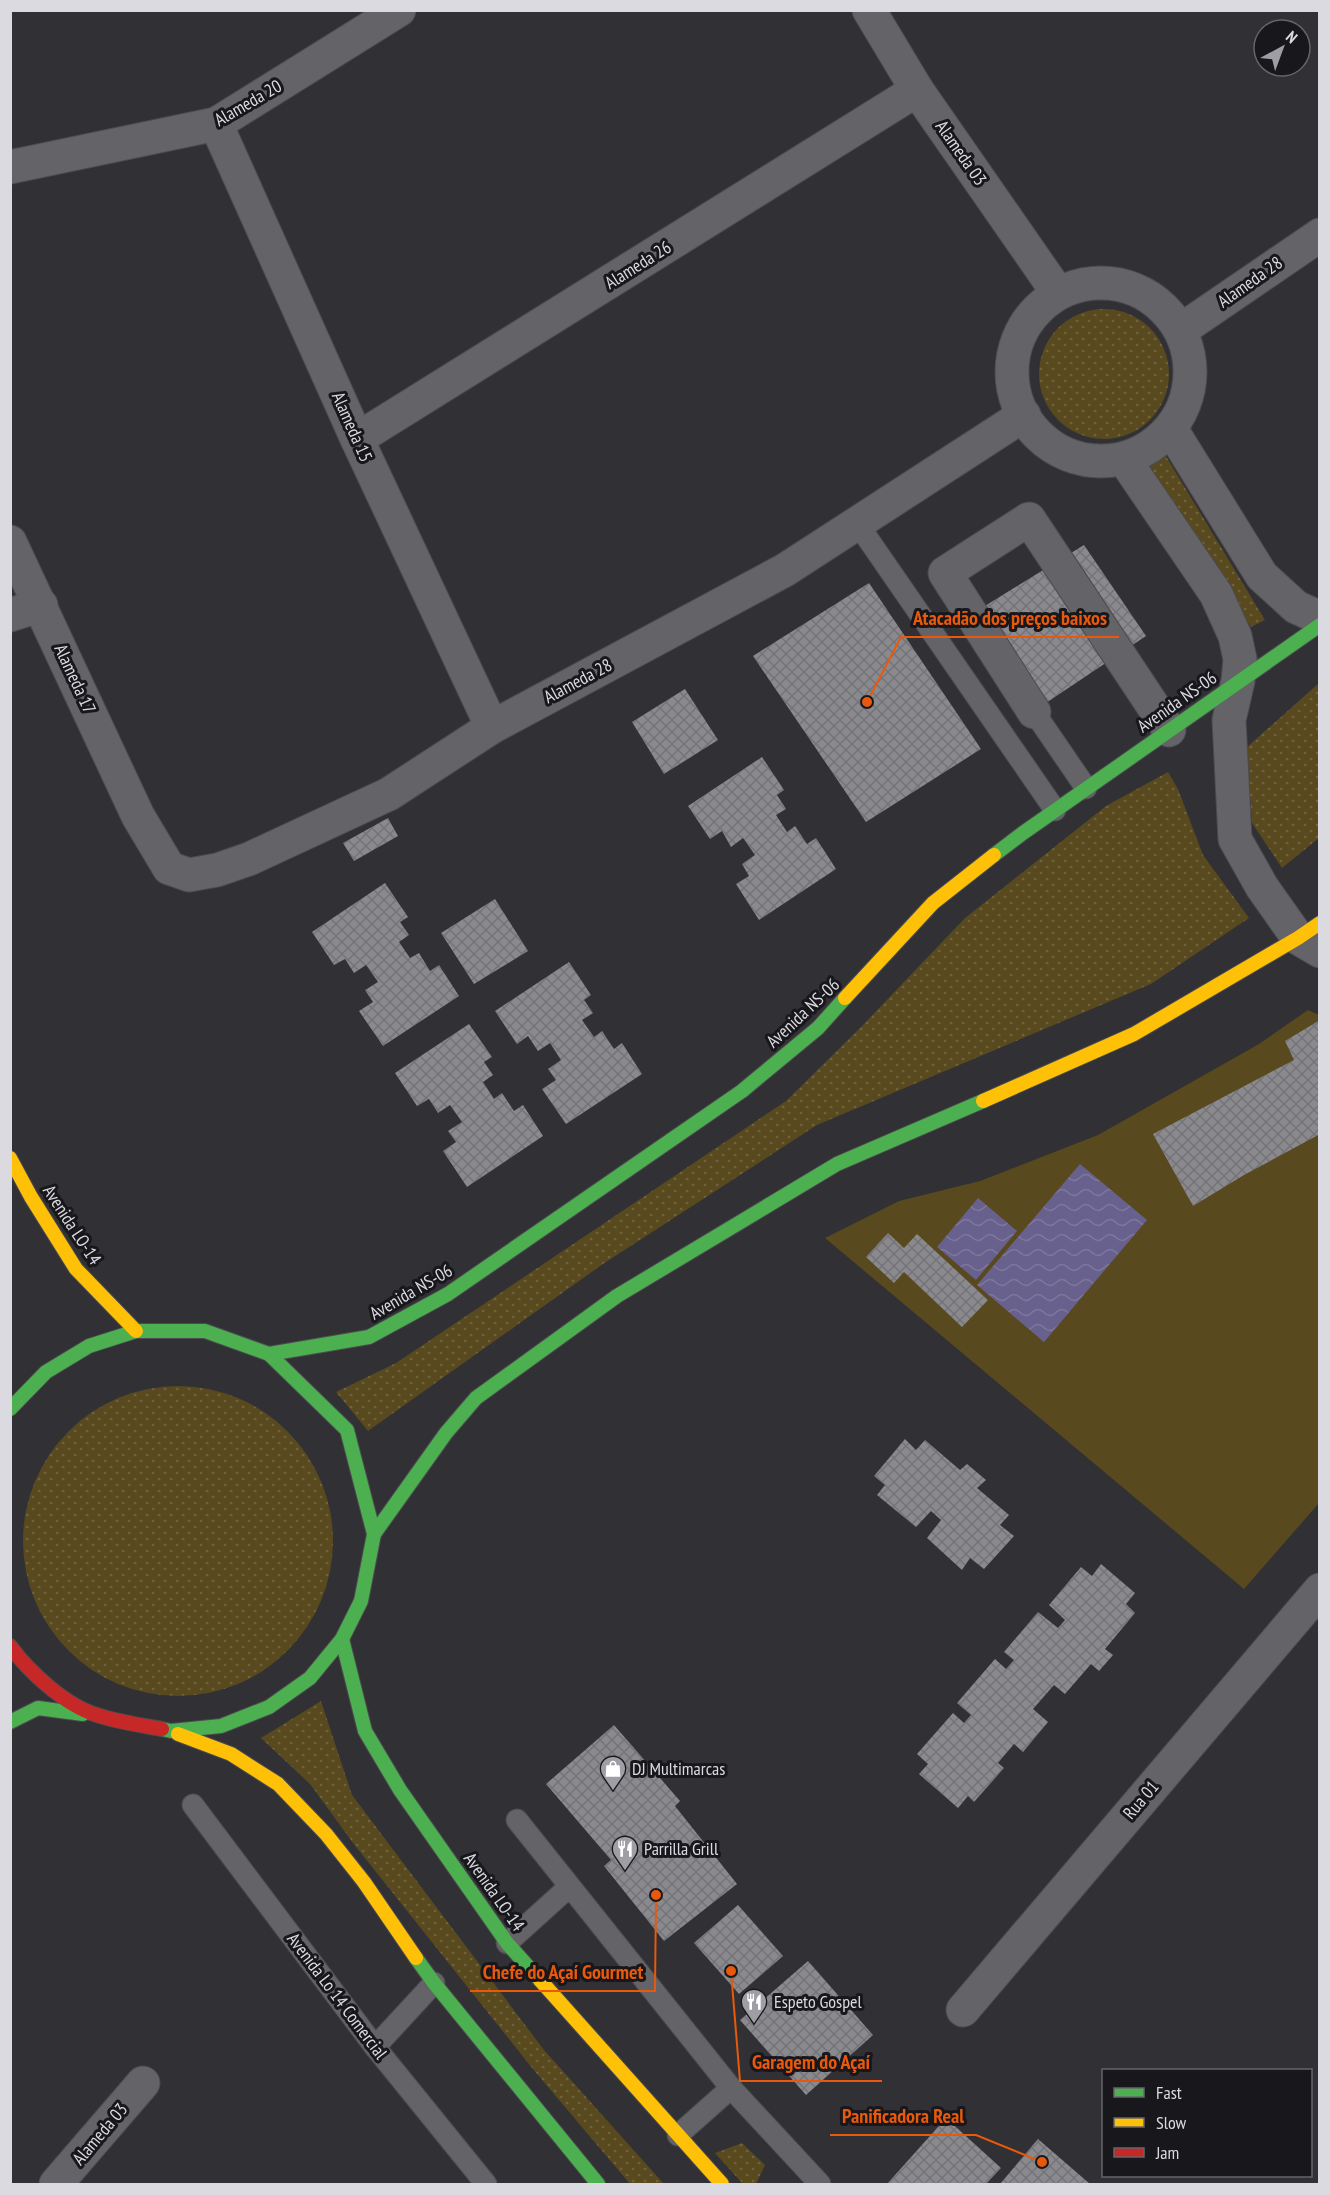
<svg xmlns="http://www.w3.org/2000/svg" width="1330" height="2195" viewBox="0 0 1330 2195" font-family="'PT Sans Narrow',sans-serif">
	<defs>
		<pattern id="grass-dots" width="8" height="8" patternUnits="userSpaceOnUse" patternTransform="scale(1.5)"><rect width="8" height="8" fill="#58491e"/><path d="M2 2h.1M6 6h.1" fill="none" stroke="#6f633e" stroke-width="1.8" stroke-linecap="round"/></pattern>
		<pattern id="water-waves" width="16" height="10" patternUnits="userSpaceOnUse" patternTransform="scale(1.5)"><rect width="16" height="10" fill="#68618d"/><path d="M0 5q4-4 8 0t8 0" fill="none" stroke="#7d779d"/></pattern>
		<pattern id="building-cross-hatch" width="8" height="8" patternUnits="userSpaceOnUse" patternTransform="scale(1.5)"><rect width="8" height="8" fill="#8a898e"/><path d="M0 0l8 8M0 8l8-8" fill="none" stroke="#747378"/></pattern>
	</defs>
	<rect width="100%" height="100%" fill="#303035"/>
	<g fill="url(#grass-dots)">
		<circle cx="1104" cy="374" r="65"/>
		<path d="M1164 453 1265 620 1251 627 1143 466Z"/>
		<path d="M1319 683V838L1282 868 1252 823 1246 748Z"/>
		<path d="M1168 772 1178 789 1203 855 1249 918 1151 984 817 1125 603 1264 368 1431 336 1392 396 1363 786 1101 861 1027 965 918 1106 806Z"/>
		<circle cx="178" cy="1541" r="155"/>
		<path d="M321 1701 352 1795 544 2050 664 2184H630L532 2068 353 1843 310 1784 261 1738Z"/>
		<path d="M742 2143 765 2165 756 2184H743L715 2153Z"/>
	</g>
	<path fill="#58491e" d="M1308 1010 1319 1015V1503L1244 1589 825 1238 899 1201 980 1181 1098 1135 1259 1044Z"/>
	<g fill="url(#water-waves)">
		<path d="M1080 1164 1147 1220 1044 1342 977 1285Z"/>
		<path d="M978 1198 1017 1231 976 1280 937 1247Z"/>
	</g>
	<g fill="url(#building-cross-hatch)">
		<path d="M1084 545 1146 636 1043 705 980 609Z"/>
		<path d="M869 583 981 749 866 822 753 656Z"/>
		<path d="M685 689 718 740 664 774 632 722Z"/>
		<path d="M762 757 784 790 777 795 786 809 776 815 787 832 795 826 807 844 816 838 836 869 759 920 736 884 749 876 742 864 755 855 743 838 731 847 722 831 710 839 688 806Z"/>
		<path d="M388 818 398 836 354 861 343 843Z"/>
		<path d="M385 883 408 917 400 922 409 935 399 942 410 958 419 953 430 971 439 965 459 996 383 1046 359 1011 373 1002 365 990 378 982 366 965 354 973 345 959 334 965 312 932Z"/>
		<path d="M495 899 528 951 474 984 441 933Z"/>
		<path d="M569 962 591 995 584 1000 593 1013 582 1020 594 1037 602 1031 614 1049 622 1043 642 1074 566 1124 542 1089 556 1080 548 1069 561 1060 550 1043 538 1051 528 1036 517 1044 495 1011Z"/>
		<path d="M1320 1020V1134L1244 1175 1193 1206 1153 1134 1294 1060 1285 1041Z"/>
		<path d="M469 1024 492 1057 484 1062 493 1075 483 1082 494 1099 502 1093 514 1111 523 1105 543 1136 467 1187 443 1151 456 1142 448 1131 462 1122 450 1105 438 1113 429 1099 417 1106 395 1073Z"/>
		<path d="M888 1233 904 1248 917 1234 988 1300 962 1327 904 1272 894 1283 866 1257Z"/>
		<path d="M905 1439 916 1450 925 1440 960 1470 967 1464 986 1480 977 1488 1009 1515 1000 1525 1014 1536 984 1569 970 1558 962 1570 927 1538 941 1520 931 1511 916 1527 877 1495 885 1485 874 1476Z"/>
		<path d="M1101 1564 1135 1593 1126 1604 1135 1613 1105 1649 1113 1655 1099 1671 1091 1664 1065 1694 1054 1685 1033 1709 1048 1722 1023 1752 1014 1744 998 1763 1004 1768 974 1802 968 1796 958 1808 919 1774 928 1764 917 1754 953 1713 964 1723 971 1715 957 1703 995 1659 1006 1669 1014 1660 1004 1652 1038 1612 1058 1628 1065 1620 1049 1605 1081 1567 1092 1576Z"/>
		<path d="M614 1725 680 1801 675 1806 737 1884 664 1941 604 1866 611 1860 546 1784Z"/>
		<path d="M738 1905 783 1956 739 1994 694 1943Z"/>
		<path d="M808 1961 873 2035 806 2095 740 2020Z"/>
		<path d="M946 2118 1001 2168 986 2184H887Z"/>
		<path d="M1038 2139 1090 2184H1000Z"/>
	</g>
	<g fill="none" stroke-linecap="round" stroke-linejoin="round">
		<defs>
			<g id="lane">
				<path d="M857 523 1055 810"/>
				<path d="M1034 712 1086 788"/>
				<path d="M193 1805 375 2047 486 2184"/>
				<path d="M517 1820 731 2088 820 2184"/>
				<path d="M507 1943 569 1887"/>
				<path d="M375 2047 434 1983"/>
				<path d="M678 2135 731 2088"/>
			</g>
			<g id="street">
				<path d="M869 10 917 90 1058 293"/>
				<path d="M216 124 357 439 492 727"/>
				<path d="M10 167 216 124 399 10"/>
				<circle cx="1101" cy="372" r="89"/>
				<path d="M1181 330 1320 235"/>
				<path d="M1171 429 1262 576 1296 607 1320 618"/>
				<path d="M357 439 917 90"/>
				<path d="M1124 459 1216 594 1235 636 1240 659 1238 681 1229 720 1235 839 1262 887 1298 938 1320 951"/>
				<path d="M10 542 138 816 169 868 189 875 217 870 249 859 389 794 492 727 785 570 1024 415"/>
				<path d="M10 615 41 605"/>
				<path d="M1034 712 945 573 1029 519 1169 730"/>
				<path d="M963 2010 1320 1590"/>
				<path d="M56 2184 143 2083"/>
			</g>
			<g id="fast">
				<path d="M994 855 1023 833 1320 625"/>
				<path d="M269 1354 369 1337 448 1294 742 1091 818 1028 845 998"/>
				<path d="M10 1409 46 1372 89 1346 136 1331H205L269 1354 347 1430 374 1534 361 1601 342 1639 310 1678 269 1707 221 1726 171 1731 162 1729"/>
				<path d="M374 1534 446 1433 476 1398 617 1296 837 1164 983 1101"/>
				<path d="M342 1639 365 1731 400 1790 507 1943 540 1980"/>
				<path d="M10 1722 38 1708 83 1714"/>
				<path d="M416 1958 434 1983 598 2184"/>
			</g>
			<g id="slow">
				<path d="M845 998 933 903 994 855"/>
				<path d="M983 1101 1134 1034 1298 938 1320 923"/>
				<path d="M10 1158 31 1197 76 1269 136 1331"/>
				<path d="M178 1734 231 1754 278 1784 326 1834 364 1882 416 1958"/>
				<path d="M540 1980 722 2184"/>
			</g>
			<path id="jam" d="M10 1646C29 1672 66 1706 97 1715 118 1722 140 1725 162 1729"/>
		</defs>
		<use href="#lane" stroke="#4c4b50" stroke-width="23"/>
		<use href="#street" stroke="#4c4b50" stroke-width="35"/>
		<use href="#fast" stroke="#4c4b50" stroke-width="16"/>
		<use href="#slow" stroke="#4c4b50" stroke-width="16"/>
		<use href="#jam" stroke="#4c4b50" stroke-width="16"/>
		<use href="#lane" stroke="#646367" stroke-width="21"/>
		<use href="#street" stroke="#646367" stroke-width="33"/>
		<use href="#fast" stroke="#4caf50" stroke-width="14"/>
		<use href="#slow" stroke="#ffc107" stroke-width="14"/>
		<use href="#jam" stroke="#c62828" stroke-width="14"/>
	</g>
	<defs>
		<symbol id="shop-pin" viewBox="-11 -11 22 30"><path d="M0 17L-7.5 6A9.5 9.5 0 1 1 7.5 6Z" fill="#9f9ea4" stroke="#18171b"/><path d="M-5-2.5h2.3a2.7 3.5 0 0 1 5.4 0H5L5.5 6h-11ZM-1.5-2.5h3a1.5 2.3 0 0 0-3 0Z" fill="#fff"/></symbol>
		<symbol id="restaurant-pin" viewBox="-11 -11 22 30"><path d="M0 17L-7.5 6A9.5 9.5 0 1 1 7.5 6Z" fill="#9f9ea4" stroke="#18171b"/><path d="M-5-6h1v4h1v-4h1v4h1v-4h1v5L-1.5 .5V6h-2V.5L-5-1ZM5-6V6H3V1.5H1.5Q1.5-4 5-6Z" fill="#fff"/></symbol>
	</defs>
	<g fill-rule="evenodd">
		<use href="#shop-pin" x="598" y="1754" width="30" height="40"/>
		<use href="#restaurant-pin" x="610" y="1834" width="30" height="40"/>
		<use href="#restaurant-pin" x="739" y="1987" width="30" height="40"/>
	</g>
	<g text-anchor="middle" stroke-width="6" stroke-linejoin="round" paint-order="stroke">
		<g font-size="18" fill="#dbdae0" stroke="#18171b">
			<text transform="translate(248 103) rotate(-30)" y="6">Alameda 20</text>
			<text transform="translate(961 153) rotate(55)" y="6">Alameda 03</text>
			<text transform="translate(638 265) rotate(-32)" y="6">Alameda 26</text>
			<text transform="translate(1250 282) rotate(-35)" y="6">Alameda 28</text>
			<text transform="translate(352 427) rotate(66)" y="6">Alameda 15</text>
			<text transform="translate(75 679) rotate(65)" y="6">Alameda 17</text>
			<text transform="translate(578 681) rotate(-28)" y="6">Alameda 28</text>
			<text transform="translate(1177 702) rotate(-35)" y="6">Avenida NS-06</text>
			<text transform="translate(803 1013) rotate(-43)" y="6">Avenida NS-06</text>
			<text transform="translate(72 1225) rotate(57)" y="6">Avenida LO-14</text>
			<text transform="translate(411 1292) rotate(-30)" y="6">Avenida NS-06</text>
			<text transform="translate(1141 1800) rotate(-50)" y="6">Rua 01</text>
			<text transform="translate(494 1892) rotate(55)" y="6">Avenida LO-14</text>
			<text transform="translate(337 1996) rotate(53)" y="6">Avenida Lo 14 Comercial</text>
			<text transform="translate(100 2134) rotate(-50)" y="6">Alameda 03</text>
		</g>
		<g font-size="18" fill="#dbdae0" stroke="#18171b" text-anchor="start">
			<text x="632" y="1775">DJ Multimarcas</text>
			<text x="644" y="1855">Parrilla Grill</text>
			<text x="774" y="2008">Espeto Gospel</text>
		</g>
	</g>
	<path fill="none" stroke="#e8590c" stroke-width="2" d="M867 702L901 637H1119M656 1895L655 1991H470M731 1971L740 2081H882M1042 2162L976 2135H830"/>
	<g fill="#e8590c" stroke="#18171b" stroke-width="2">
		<circle cx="867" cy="702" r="6"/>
		<circle cx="656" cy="1895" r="6"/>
		<circle cx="731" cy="1971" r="6"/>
		<circle cx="1042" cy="2162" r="6"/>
	</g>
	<g font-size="20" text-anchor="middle" font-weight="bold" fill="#e8590c" stroke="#18171b" stroke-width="6" stroke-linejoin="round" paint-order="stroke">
		<text x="1010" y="625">Atacadão dos preços baixos</text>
		<text x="563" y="1979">Chefe do Açaí Gourmet</text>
		<text x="811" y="2069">Garagem do Açaí</text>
		<text x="903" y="2123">Panificadora Real</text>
	</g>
	<rect width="1330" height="2195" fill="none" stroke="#dbdae0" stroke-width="24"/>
	<rect x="1102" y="2069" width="210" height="108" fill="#18171b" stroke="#66656a" stroke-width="1.5"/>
	<rect x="1114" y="2088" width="30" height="9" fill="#4caf50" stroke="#66656a" stroke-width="1.5"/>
	<text x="1156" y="2099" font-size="18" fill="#dbdae0">Fast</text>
	<rect x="1114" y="2118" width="30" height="9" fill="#ffc107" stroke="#66656a" stroke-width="1.5"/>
	<text x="1156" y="2129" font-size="18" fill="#dbdae0">Slow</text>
	<rect x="1114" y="2148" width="30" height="9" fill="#c62828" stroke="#66656a" stroke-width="1.5"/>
	<text x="1156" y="2159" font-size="18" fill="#dbdae0">Jam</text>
	<g transform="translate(1282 48) rotate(41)"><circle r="28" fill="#18171b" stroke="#66656a" stroke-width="1.5"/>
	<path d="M0-4.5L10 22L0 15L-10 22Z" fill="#9f9ea4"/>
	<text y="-9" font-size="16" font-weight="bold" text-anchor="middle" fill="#dbdae0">N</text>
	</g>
</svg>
